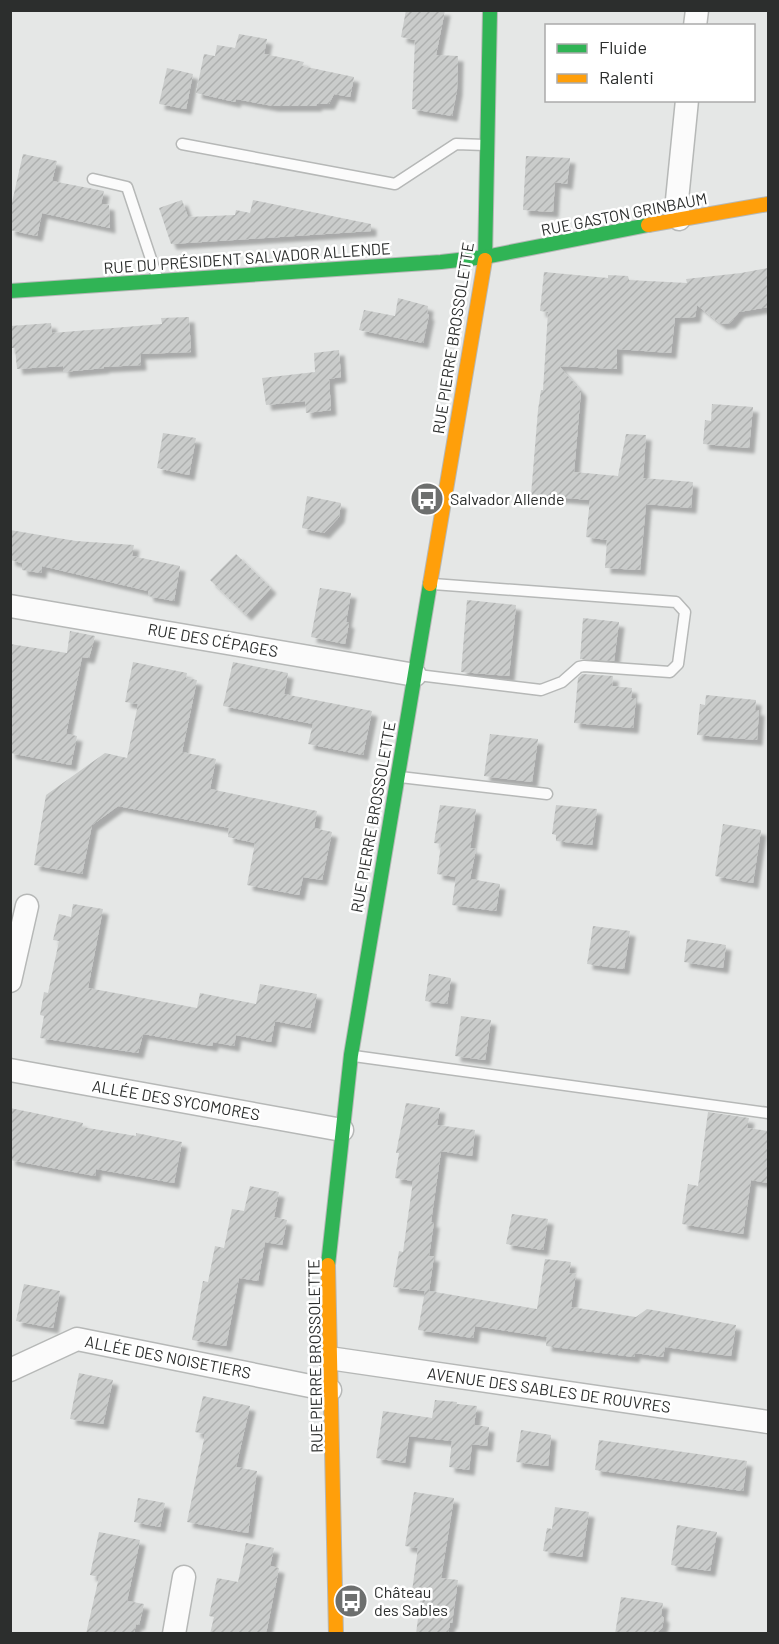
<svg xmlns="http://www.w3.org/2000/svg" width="779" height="1644" viewBox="0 0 779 1644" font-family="Barlow,sans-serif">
	<defs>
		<pattern id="building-hatch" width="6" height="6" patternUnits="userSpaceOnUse" patternTransform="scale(1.5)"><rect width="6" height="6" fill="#cacccb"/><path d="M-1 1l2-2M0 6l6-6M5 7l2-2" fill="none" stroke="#aeb0af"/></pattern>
		<filter id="shadow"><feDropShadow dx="5.5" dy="5.5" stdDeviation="1.5" flood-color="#0004"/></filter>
	</defs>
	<rect width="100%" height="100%" fill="#e5e7e6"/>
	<g fill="url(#building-hatch)" filter="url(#shadow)">
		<path d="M406 10H445L436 55 458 56 457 90 452 116 412 109 415 40 401 37Z"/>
		<path d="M239 34 267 39 264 54 304 62 302 66 354 77 350 97 334 94 329 104H317L316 106H273L236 99 235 102 196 93 204 54 215 56 217 45 235 48Z"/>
		<path d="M167 68 193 74 186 109 159 104Z"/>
		<path d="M23 154 57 161 52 181 104 191 101 204 109 205 110 228 42 213 37 236 10 230V211Z"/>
		<path d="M526 156 570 158 567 184 555 182 553 212 523 210Z"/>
		<path d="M182 200 188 217 235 215 236 210 250 213 253 200 371 224V231L171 244 159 208Z"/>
		<path d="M768 268V307L739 312 730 323 721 324 697 305 695 317 675 318 671 353 617 349V369L559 366 581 391 574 472 618 476 626 434 646 435 643 478 693 482 691 508 646 504 640 570 605 568 607 540 586 537 590 500 531 495 538 410 541 390H543L548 312 540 311 544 272 608 278V275L628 276 629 280 687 283 686 279 741 273Z"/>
		<path d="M398 298 428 306 427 314 429 315 423 343 359 330 364 310 395 316Z"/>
		<path d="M189 317 191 352 140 354 141 365 104 367V368L63 372V366L17 369 15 348H10V326L51 323 52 333 162 324 161 318Z"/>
		<path d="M339 350 341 377 329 379 331 410 306 413 305 401 266 405 262 378 315 372 314 353Z"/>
		<path d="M712 404 753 407 749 448 703 444 705 420 711 421Z"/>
		<path d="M163 433 196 438 189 475 157 468Z"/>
		<path d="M307 496 341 503 339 517 324 533 302 528Z"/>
		<path d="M10 530 76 541 134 545 132 556 180 566 174 601 148 596V591L42 566 41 573 22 570V563L10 560Z"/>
		<path d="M236 554 271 588 246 615 210 580Z"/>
		<path d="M320 588 351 593 346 622 349 623 345 644 311 637Z"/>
		<path d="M467 600 516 605 509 676 461 672Z"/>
		<path d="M583 618 619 622 614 661 580 659Z"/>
		<path d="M70 631 95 636 89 658 82 657 66 734 77 736 71 765 10 753V644L67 653Z"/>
		<path d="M133 662 187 673 186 678 197 680 182 752 216 759 210 789 317 811 314 828 332 832 322 880 303 877 299 895 247 885 255 843 228 837 229 828 118 806 92 825 82 874 34 865 46 795 105 753 127 758 138 704 125 702Z"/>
		<path d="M233 662 288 673 284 694 372 711 363 755 308 744 313 724 223 706Z"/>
		<path d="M582 674 613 676 612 686 632 688 631 698H636L633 728 574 723 578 678Z"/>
		<path d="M706 695 756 700 755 710H759L757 740 697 735 700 704 705 705Z"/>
		<path d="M490 734 538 739 532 782 484 776Z"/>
		<path d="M440 805 476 809 470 848 476 849 470 879 500 884 496 911 452 905 456 877 437 874 441 844 434 843Z"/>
		<path d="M556 805 597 809 592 845 556 841V835L552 834Z"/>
		<path d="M723 824 761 830 753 883 715 876Z"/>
		<path d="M73 904 103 909 88 988 197 1008 200 993 256 1004 260 984 317 994 310 1028 275 1021 271 1042 236 1035 234 1046 213 1042 212 1046 143 1034 138 1053 40 1038 44 1016 40 1015 44 992 48 993 59 941 53 940 59 914 71 917Z"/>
		<path d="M593 926 630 931 624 969 587 964Z"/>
		<path d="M687 939 726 945 723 968 684 962Z"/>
		<path d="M429 974 451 978 447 1004 425 1001Z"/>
		<path d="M461 1016 491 1020 485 1060 455 1056Z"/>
		<path d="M406 1103 440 1108 437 1125 475 1130 472 1156 441 1151 431 1222H434L429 1256H434L429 1291 537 1309 545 1259 571 1262 569 1273 576 1274 571 1307 636 1317 647 1309 736 1325 731 1356 665 1347 663 1357 635 1353 634 1357 546 1346 547 1337 475 1326 473 1338 418 1330 425 1291 393 1287 399 1251 403 1252 413 1181 395 1178 399 1153H396Z"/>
		<path d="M10 1108 83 1123 82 1127 136 1136V1133L182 1142 174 1183 96 1169 95 1176 10 1160Z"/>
		<path d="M708 1112 749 1118 747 1128 768 1131V1183L751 1180 743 1234 682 1224 688 1184 698 1186Z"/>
		<path d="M250 1186 279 1192 274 1217 287 1220 282 1245 265 1242 258 1281 239 1278 226 1346 192 1340 203 1281 208 1282 215 1246 224 1248 232 1209 244 1211Z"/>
		<path d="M512 1214 548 1219 543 1250 506 1244Z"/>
		<path d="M24 1284 60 1291 53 1328 16 1321Z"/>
		<path d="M79 1373 113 1380 103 1424 70 1419Z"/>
		<path d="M203 1396 250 1406 236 1467 257 1471 248 1533 187 1522 205 1434 195 1432Z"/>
		<path d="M435 1400 457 1402 455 1422 457 1404 477 1406 474 1425 489 1427 487 1446 472 1444 469 1470 449 1467 452 1441 409 1436 405 1463 376 1458 383 1411 432 1418Z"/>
		<path d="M521 1430 551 1435 548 1466 516 1462Z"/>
		<path d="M599 1440 747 1461 743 1491 595 1470Z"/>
		<path d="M414 1492 454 1498 441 1578 458 1580 452 1623H450L448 1634H416L418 1618H417L422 1592 412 1591 418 1548 405 1546Z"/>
		<path d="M138 1498 165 1503 160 1527 134 1522Z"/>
		<path d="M555 1507 589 1512 582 1557 543 1551 547 1528 552 1529Z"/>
		<path d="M677 1525 717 1532 710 1571 671 1565Z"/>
		<path d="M99 1532 140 1540 127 1601 144 1604 139 1625 136 1624 134 1634H86L99 1577 90 1575Z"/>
		<path d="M246 1543 274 1548 270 1566 279 1568 266 1634H210L214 1617 209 1616 217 1578 238 1582Z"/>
		<path d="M621 1597 663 1603 661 1615 664 1618 662 1628 655 1634H615Z"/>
	</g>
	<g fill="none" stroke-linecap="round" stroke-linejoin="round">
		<defs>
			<g id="lane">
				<path d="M182 144 395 184 456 144 485 145"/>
				<path d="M93 179 127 187 157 277"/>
				<path d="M418 675 541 690 562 682 579 667 584 666 670 672 678 664 685 612 676 602 433 584"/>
				<path d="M400 777 547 794"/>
				<path d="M354 1056 768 1113"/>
			</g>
			<g id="street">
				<path d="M695 26 697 10"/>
				<path d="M679 219 677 200 687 100"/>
				<path d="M10 606 415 675"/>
				<path d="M10 981 27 906"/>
				<path d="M10 1070 342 1130"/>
				<path d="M329 1358 768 1422"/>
				<path d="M10 1370 77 1339 330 1390"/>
				<path d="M174 1634 184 1577"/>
			</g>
			<g id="fast">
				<path d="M485 260 490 10"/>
				<path d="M10 291 441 262 485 257 648 225"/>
				<path d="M328 1265 351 1055 430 584"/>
			</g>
			<g id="slow">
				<path d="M648 225 768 204"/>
				<path d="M430 584 485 260"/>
				<path d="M328 1265 336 1634"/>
			</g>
		</defs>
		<use href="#lane" stroke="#b6b8b7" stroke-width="13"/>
		<use href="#street" stroke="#b6b8b7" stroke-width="25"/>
		<use href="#fast" stroke="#b6b8b7" stroke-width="16"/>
		<use href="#slow" stroke="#b6b8b7" stroke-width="16"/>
		<use href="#lane" stroke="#fbfbfb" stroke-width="10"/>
		<use href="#street" stroke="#fbfbfb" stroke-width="22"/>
		<use href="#fast" stroke="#30b455" stroke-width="14"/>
		<use href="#slow" stroke="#ff9f0a" stroke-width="14"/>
	</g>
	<defs>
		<symbol id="bus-disc" viewBox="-11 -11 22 22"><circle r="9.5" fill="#6d6f6e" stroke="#fff"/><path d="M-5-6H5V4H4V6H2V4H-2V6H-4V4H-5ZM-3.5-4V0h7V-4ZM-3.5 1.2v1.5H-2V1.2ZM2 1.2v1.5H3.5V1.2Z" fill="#fff"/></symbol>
	</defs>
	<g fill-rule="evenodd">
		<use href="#bus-disc" x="408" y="480" width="38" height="38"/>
		<use href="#bus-disc" x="332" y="1582" width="38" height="38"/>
	</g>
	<g text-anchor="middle" stroke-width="5" stroke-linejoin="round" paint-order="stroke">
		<g font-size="16" fill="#2c2e2d" stroke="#fff">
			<text transform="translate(624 214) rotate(-11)" y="6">RUE GASTON GRINBAUM</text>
			<text transform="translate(247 258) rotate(-4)" y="6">RUE DU PRÉSIDENT SALVADOR ALLENDE</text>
			<text transform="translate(453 338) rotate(-81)" y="6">RUE PIERRE BROSSOLETTE</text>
			<text transform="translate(213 640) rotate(10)" y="6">RUE DES CÉPAGES</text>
			<text transform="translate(373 817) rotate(-80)" y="6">RUE PIERRE BROSSOLETTE</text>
			<text transform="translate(176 1100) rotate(10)" y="6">ALLÉE DES SYCOMORES</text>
			<text transform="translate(315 1356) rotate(-91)" y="6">RUE PIERRE BROSSOLETTE</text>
			<text transform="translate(168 1357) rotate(11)" y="6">ALLÉE DES NOISETIERS</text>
			<text transform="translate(549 1390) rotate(8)" y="6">AVENUE DES SABLES DE ROUVRES</text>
		</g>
		<g font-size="16" fill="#2c2e2d" stroke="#fff" text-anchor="start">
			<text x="450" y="505">Salvador Allende</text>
			<text x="374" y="1598">Château<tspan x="374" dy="18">des Sables</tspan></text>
		</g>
	</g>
	<rect width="779" height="1644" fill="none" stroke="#2c2e2d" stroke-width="24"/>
	<rect x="545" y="24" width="210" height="78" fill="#ffffff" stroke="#ababab" stroke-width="1.5"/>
	<rect x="557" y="44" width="30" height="9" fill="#30b455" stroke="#ababab" stroke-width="1.5"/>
	<text x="599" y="54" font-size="18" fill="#2c2e2d">Fluide</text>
	<rect x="557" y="74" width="30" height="9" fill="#ff9f0a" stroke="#ababab" stroke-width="1.5"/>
	<text x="599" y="84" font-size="18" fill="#2c2e2d">Ralenti</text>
</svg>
